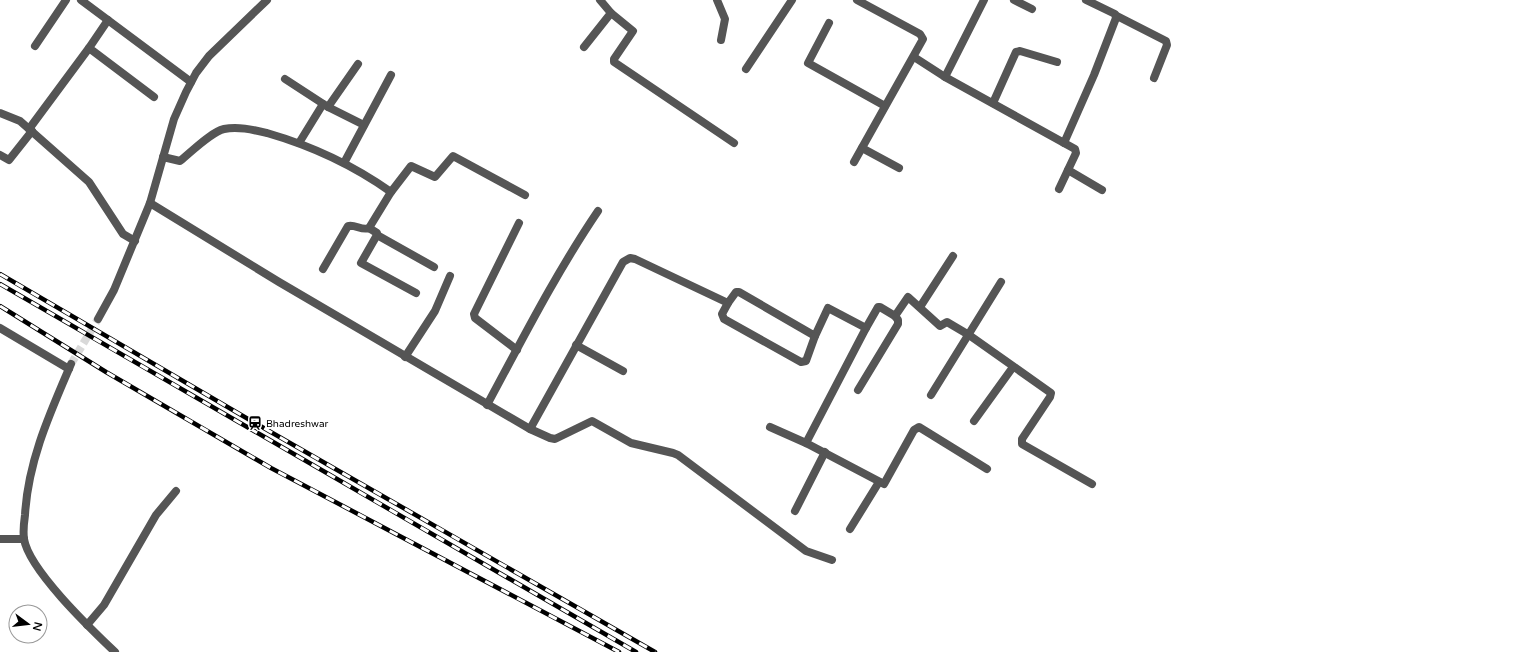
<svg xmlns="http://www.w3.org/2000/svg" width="1515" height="652" viewBox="0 0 1515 652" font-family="'Varela Round',sans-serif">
	<rect width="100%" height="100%" fill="#fff"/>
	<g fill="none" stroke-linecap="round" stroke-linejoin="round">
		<path stroke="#d9d9d9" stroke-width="8" stroke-dasharray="8 4" stroke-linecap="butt" d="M71 364 98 319"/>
		<g stroke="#555" stroke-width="8">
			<path d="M81 0 191 82"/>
			<path d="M717 0 725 19 721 40"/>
			<path d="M1014 0 1032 9"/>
			<path d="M611 13 633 31 614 59V62L734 143"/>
			<path d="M1117 16 1166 41 1167 45 1154 78"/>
			<path d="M108 20 89 48 154 97"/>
			<path d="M829 23 808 63 885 106"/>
			<path d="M35 46 66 0"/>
			<path d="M584 47 611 13 600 0"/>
			<path d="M914 57 945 77 1075 149 1076 153 1059 189"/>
			<path d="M746 69 792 0"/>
			<path d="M945 77 984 0"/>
			<path d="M285 79 328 107 364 125"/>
			<path d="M993 103 1016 52 1020 51 1057 62"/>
			<path d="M328 107 358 64"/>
			<path d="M0 113 20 121 89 182 123 234 135 241"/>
			<path d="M29 129 89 48"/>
			<path d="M299 143 323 104"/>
			<path d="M1064 143 1094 75 1116 18 1115 14 1086 0"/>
			<path d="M862 148 899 168"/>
			<path d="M0 155 9 160 32 131"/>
			<path d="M163 157 180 161C191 152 211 132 224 129 238 126 254 130 267 133 312 146 353 165 391 192"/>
			<path d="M854 162 923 39 920 34 857 0"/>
			<path d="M344 163 391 75"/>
			<path d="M1068 170 1102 190"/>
			<path d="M150 203 279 282 530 429 550 438 555 439 592 421 631 443 673 453 678 455 806 551 832 560"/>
			<path d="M369 228 377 233V235L361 263 416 293"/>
			<path d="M377 235 434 267"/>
			<path d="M323 269 348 226C355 224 362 231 369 228L391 192 411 166 435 177 453 156 525 195"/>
			<path d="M728 303 736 292H739L815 336 828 308 866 328 806 443 884 484 914 430 919 427 987 469"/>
			<path d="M920 307 953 256"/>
			<path d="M0 328 69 369"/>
			<path d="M866 328 878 307H880L895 316 908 297 940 326 947 322 969 335 1051 393 1050 397 1022 439V444L1092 484"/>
			<path d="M576 345 623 371"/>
			<path d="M517 350 475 318 474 314 519 223"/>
			<path d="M405 357 435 311 450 276"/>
			<path d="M858 390 898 324V320L895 316"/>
			<path d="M931 395 1001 282"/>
			<path d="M487 405C522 340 556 273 598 211"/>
			<path d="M974 421 1013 367"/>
			<path d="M770 427 806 443"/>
			<path d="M530 429 623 262 630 258 635 259 728 303 722 314 724 319 801 362 806 361 815 336"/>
			<path d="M795 511 825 452"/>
			<path d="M850 529 879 482"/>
			<path d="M0 539H24"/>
			<path d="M87 625 104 605 156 515 176 491"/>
		</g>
		<g stroke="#555" stroke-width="8">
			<path d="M98 319 114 290 150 203 174 119 186 92 196 73 209 56 267 0"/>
			<path d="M71 364C50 413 28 461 25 515 24 522 23 532 24 539 29 570 91 629 115 652"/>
		</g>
		<defs>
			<g id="rail">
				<path d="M0 274 255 423 655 652"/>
				<path d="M0 284 636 652"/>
				<path d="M0 306 106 372 271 468 619 652"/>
			</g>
		</defs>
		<use href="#rail" stroke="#000" stroke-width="4.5"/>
		<use href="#rail" stroke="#fff" stroke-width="3" stroke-dasharray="9" stroke-linecap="butt"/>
	</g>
	<defs>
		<symbol id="station-bare" viewBox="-9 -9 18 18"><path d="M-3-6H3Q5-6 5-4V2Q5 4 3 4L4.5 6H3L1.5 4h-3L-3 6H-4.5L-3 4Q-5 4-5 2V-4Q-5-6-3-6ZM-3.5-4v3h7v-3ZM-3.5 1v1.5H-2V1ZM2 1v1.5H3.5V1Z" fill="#000" stroke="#fff" stroke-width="2.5" paint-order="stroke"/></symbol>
	</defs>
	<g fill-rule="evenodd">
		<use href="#station-bare" x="245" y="413" width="20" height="20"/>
	</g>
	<g text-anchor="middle" stroke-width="4" stroke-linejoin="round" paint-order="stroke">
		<g font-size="10" fill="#000" stroke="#fff" text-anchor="start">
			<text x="266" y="427">Bhadreshwar</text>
		</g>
	</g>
	<g transform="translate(28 624) rotate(105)"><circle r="19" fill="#ffffff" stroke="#999999"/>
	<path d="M0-3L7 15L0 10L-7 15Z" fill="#000000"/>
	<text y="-6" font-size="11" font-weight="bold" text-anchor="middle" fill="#000000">N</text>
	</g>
</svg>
